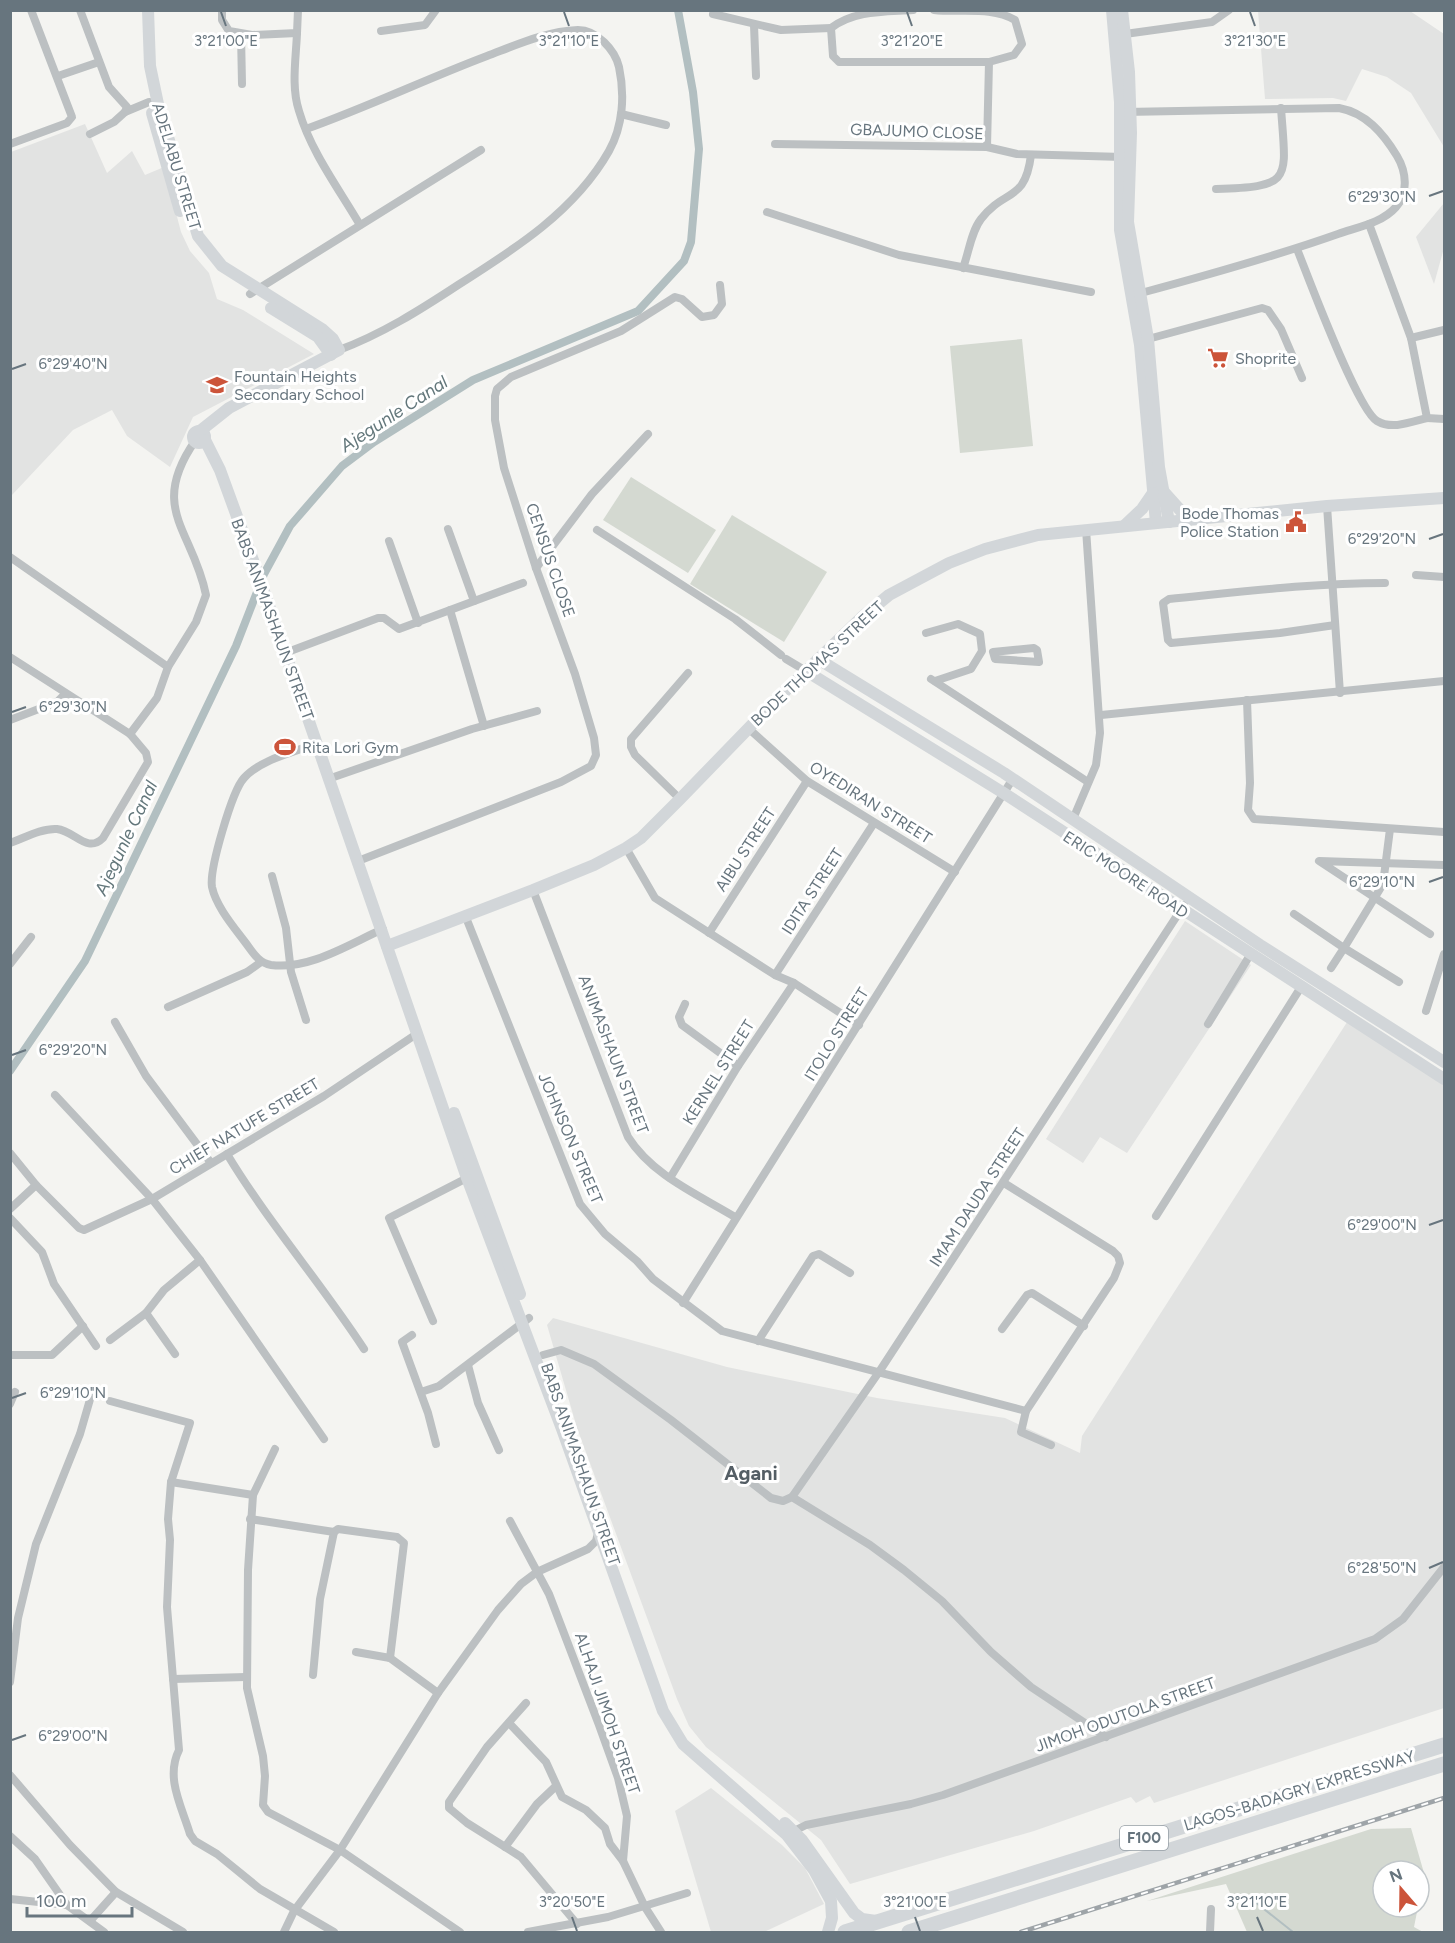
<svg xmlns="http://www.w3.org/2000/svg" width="1455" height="1943" viewBox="0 0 1455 1943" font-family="Figtree,sans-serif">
	<rect width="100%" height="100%" fill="#f4f4f1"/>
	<g fill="#e2e3e2">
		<path d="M1258 11H1410L1444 34V147L1411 93 1387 77 1362 69 1346 101 1333 98 1265 99Z"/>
		<path d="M85 124 107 173 132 151 145 175 164 167 181 232 190 251 209 273 217 299 243 310 314 354 193 417 170 467 127 436 112 410 73 430 12 495 11 152Z"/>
		<path d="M1444 203V248L1434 284 1416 237Z"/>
		<path d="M1185 921 1251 965 1127 1153 1100 1137 1083 1163 1046 1139Z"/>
		<path d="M1349 1019 1444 1079V1708L1154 1803 1150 1796 1136 1803 1131 1797 1034 1831 850 1884 821 1840 706 1747 689 1726 677 1699 577 1428 547 1325 553 1318 727 1367 877 1398 1005 1418 1080 1453 1082 1436Z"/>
		<path d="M711 1788 782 1845 805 1868 824 1904 764 1932H711L675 1811Z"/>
	</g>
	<g fill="#d4d9d1">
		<path d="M1022 339 1033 446 960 453 950 346Z"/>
		<path d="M631 477 716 530 688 573 603 520Z"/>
		<path d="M732 515 827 572 784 642 690 584Z"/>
		<path d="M1411 1828 1424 1873 1419 1901V1871H1383V1907H1418L1414 1927 1423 1932H1247L1226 1884 1147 1901 1371 1829Z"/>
	</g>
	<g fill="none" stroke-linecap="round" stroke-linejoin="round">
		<path stroke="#b2bfc1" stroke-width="2" d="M1250 1898 1293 1932"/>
		<path stroke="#b2bfc1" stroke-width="8" d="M10 1071 85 961 236 646 264 574 290 526 342 466 374 442 473 380 638 311 684 261 691 242 699 149 693 92 678 10"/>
		<g stroke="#bcc0c2" stroke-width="8">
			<path d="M80 10 109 87 127 107 125 112 149 102 158 104"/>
			<path d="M222 10V20L229 31 252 35 297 33 298 10"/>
			<path d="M913 10C885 12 855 10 831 28L833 56 839 62H989L1014 55 1022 44 1015 20C991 6 961 13 934 10"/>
			<path d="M713 14 781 30 831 28"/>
			<path d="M754 25 756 76"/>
			<path d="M381 31 425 25 436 10"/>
			<path d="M297 33C296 58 291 87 299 111 311 152 339 189 360 225"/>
			<path d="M241 34 242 84"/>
			<path d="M1125 34 1212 22 1229 10"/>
			<path d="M58 76 99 62"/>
			<path d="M1125 112 1339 108C1366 113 1383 133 1397 156 1406 171 1409 193 1396 207 1382 223 1358 227 1338 234 1273 257 1208 275 1141 293"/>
			<path d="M621 114 666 125"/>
			<path d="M306 129C368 107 426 79 487 56 516 45 547 31 578 30 597 30 615 50 619 67 625 95 623 126 609 151 575 211 515 249 458 285 420 310 382 334 339 350"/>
			<path d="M90 134 114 122 125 112"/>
			<path d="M10 144 67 123 72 117 31 10"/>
			<path d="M775 144 987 147 1017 154 1123 157"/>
			<path d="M987 147 989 62"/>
			<path d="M1216 189C1294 187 1286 180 1281 108"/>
			<path d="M767 212 899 255 1091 292"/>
			<path d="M1369 224 1411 338 1427 418 1444 419"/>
			<path d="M1297 249C1309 279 1357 409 1377 421 1392 430 1411 422 1427 418"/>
			<path d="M963 268C969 252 971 232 981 219 1005 188 1025 203 1031 155"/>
			<path d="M250 294 481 150"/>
			<path d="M1411 338 1444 330"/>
			<path d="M1148 339 1262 308 1268 310 1281 329 1302 378"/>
			<path d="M1327 506 1340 693"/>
			<path d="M448 529 474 601"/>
			<path d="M597 530 735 619 781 655"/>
			<path d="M389 541 418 623"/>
			<path d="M10 557 168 667"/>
			<path d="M536 568 592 494 648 434"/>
			<path d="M1416 575 1444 577"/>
			<path d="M450 610 484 726"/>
			<path d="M1335 625 1280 633 1171 643 1168 640 1163 603 1169 599C1240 592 1312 583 1385 583"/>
			<path d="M926 633 958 624 980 634 982 651 971 669 935 681"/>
			<path d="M1034 648 1037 650 1039 662 995 659 993 652Z"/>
			<path d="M285 653 378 618H384L399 629 523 583"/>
			<path d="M10 657 130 734 146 753 148 762 103 838C87 854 75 831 57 829 42 828 24 838 10 843"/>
			<path d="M786 659 806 671"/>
			<path d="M931 679 1088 782"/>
			<path d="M1247 700 1250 783 1248 810 1254 819 1444 832"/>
			<path d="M1101 715 1444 681"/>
			<path d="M10 720 57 702 65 694"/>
			<path d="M748 728 807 781 955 872"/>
			<path d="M130 734 157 698 168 667 196 622 206 595C193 530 148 509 195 441"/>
			<path d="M318 743C295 752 261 759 244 778 232 791 209 870 212 887 216 906 233 926 245 942 252 951 258 963 271 965 310 970 349 944 383 929"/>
			<path d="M331 778 472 729 537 711"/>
			<path d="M680 799 635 755 631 747V739L688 673"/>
			<path d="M1073 819 1096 765 1100 733 1086 529"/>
			<path d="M1390 829 1383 884 1344 948 1399 982"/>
			<path d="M626 848 655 898 775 975 794 983 859 1025"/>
			<path d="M358 861 561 782 591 766 596 755 594 738 575 674 536 568 504 468 495 420V396L497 389 511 377 621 331 675 297 682 299 702 317 714 315 722 304 720 285"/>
			<path d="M272 876 286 928 291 972 306 1020"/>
			<path d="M533 890 628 1137C652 1175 697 1194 735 1217"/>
			<path d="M1294 914 1344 948 1331 968"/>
			<path d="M465 915 580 1204 605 1234 637 1261 653 1279 722 1331 1026 1411"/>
			<path d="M709 933 807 781"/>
			<path d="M1430 934 1319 861 1444 865"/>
			<path d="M10 964 31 937"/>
			<path d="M775 975 874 823"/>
			<path d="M685 1004 679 1017 682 1025 738 1066"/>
			<path d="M168 1007 247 972 261 962"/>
			<path d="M1426 1011 1444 954"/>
			<path d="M115 1022 146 1076 211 1163"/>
			<path d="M1208 1024 1250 955"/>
			<path d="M55 1095 152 1199 200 1260 324 1439"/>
			<path d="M10 1153 36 1185"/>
			<path d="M227 1154C268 1222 321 1283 364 1349"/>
			<path d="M670 1178 738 1066 794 983"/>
			<path d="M1004 1183 1113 1251 1118 1256 1120 1263 1114 1278 1026 1411 1021 1432 1051 1445"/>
			<path d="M10 1209 36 1185 79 1228 84 1230 152 1199 324 1096 418 1033"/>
			<path d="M1156 1216 1301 987"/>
			<path d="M10 1218 42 1252 54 1284 96 1346"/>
			<path d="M683 1303 1012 780"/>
			<path d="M146 1313 175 1354"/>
			<path d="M433 1321 389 1218 467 1178"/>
			<path d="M1002 1329 1027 1295 1032 1293 1084 1326"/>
			<path d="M412 1335 402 1342 428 1413 436 1444"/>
			<path d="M110 1340 146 1313 164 1290 200 1260"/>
			<path d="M758 1341 813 1256 819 1254 850 1273"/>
			<path d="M10 1355H52L83 1326"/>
			<path d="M543 1355 561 1350 594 1364 671 1420 771 1498 783 1501 792 1497 870 1545 904 1570 942 1601 991 1652 1031 1687 1106 1737"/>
			<path d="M468 1365 478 1403 499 1450"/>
			<path d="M421 1392 439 1386 529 1318"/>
			<path d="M110 1401 190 1423 171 1482 168 1519 170 1540 167 1607 179 1750C165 1778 182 1807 190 1834L195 1841 217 1854 260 1889 334 1932"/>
			<path d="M10 1404 15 1392"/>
			<path d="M275 1449 253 1495 248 1570 247 1688 263 1756 265 1776 263 1805 268 1812 340 1850 460 1932"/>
			<path d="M171 1482 253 1495"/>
			<path d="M792 1497 879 1372 1184 905"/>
			<path d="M250 1519 334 1532 320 1599 313 1675"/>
			<path d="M510 1521 549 1594 599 1725 618 1778 627 1816 623 1861 645 1907 661 1932"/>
			<path d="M334 1532 338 1529 397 1537 404 1543 390 1658"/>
			<path d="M356 1652 390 1658 438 1693"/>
			<path d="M173 1679 246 1677"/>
			<path d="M10 1682 18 1618 36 1544 80 1434 91 1396"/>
			<path d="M526 1703 487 1747 449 1802V1808L467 1823 521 1857 577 1924"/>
			<path d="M509 1723 546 1762 562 1797 586 1810 605 1828 610 1844 623 1861"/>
			<path d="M10 1775 70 1845 116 1892 183 1932"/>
			<path d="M790 1833 806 1825 911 1804 943 1795 1375 1639 1403 1619 1444 1567"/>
			<path d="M10 1836 35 1859 67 1905"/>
			<path d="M505 1847 537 1804 556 1786"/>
			<path d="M10 1899 67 1905 104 1932"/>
			<path d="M90 1921 116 1892"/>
			<path d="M284 1932 294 1911 340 1850 438 1693 498 1610 521 1584 537 1572 588 1549 596 1541 598 1533"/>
			<path d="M528 1932 608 1917 687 1893"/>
			<path d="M1210 1932 1211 1909"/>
		</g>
		<g stroke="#d2d6d9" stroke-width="12">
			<path d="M148 10 150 66 158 104 198 236 222 266 322 329 333 339 339 350 229 408 200 431"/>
			<path d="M1112 10 1120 102V230L1140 345 1156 523"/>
			<path d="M1122 10 1129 72 1131 133 1128 222 1148 339 1159 467 1169 522"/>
			<path d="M152 113 180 211"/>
			<path d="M271 308 318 337 331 355"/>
			<circle cx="199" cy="437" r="6"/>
			<path d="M205 440 220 470 258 574 467 1178 562 1429 663 1711 683 1744 787 1835 814 1870 831 1901 832 1918 828 1932"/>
			<path d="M1164 492 1189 520"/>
			<path d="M1125 525 1142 509 1153 493"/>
			<path d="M818 659 1004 773 1260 945 1444 1062"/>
			<path d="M806 671 1002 792 1444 1079"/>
			<path d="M387 946 533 890 594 865 626 848 641 838 680 799 775 701 861 618 889 595 949 563 985 549 1038 535 1327 506 1444 498"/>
			<path d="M454 1113 520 1294"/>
			<path d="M785 1823 802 1840 854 1913 862 1919 876 1921"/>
		</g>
		<g stroke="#d2d6d9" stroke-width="15">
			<path d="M845 1932 1444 1745"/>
			<path d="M909 1932 1444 1764"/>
		</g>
		<defs>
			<path id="rail" d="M1021 1932 1444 1798"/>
		</defs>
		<use href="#rail" stroke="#9ea4a8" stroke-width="4.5"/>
		<use href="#rail" stroke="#fff" stroke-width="2" stroke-dasharray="7" stroke-linecap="butt"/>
	</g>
	<path fill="none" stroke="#67757e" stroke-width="2" d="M221 12 226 26M564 12 569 26M907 12 912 26M1250 12 1255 26M1429 196 1443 191M12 369 26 364M1429 539 1443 534M12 712 26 707M1429 882 1443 877M12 1055 26 1050M1429 1225 1443 1220M12 1398 26 1393M1429 1568 1443 1562M12 1740 26 1735M572 1917 577 1931M915 1917 920 1931M1257 1917 1263 1931"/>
	<defs>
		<symbol id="supermarket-bare" viewBox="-9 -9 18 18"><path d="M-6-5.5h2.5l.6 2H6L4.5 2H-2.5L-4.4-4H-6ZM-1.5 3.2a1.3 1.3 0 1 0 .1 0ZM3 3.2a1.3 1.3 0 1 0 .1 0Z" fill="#cc543a" stroke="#fff" stroke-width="2.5" paint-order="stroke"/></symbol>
		<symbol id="school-bare" viewBox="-9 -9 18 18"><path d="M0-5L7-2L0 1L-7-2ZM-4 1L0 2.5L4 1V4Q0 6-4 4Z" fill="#cc543a" stroke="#fff" stroke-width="2.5" paint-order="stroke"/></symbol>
		<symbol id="civic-bare" viewBox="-9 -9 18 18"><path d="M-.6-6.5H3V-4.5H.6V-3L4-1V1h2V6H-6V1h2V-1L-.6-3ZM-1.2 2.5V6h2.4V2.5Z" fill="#cc543a" stroke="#fff" stroke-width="2.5" paint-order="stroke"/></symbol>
		<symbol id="stadium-bare" viewBox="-9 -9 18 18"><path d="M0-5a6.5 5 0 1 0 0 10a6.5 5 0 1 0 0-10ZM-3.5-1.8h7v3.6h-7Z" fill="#cc543a" stroke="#fff" stroke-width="2.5" paint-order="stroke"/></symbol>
	</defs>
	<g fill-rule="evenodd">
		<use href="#supermarket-bare" x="1203" y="343" width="30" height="30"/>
		<use href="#school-bare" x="202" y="370" width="30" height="30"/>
		<use href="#civic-bare" x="1281" y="507" width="30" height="30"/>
		<use href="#stadium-bare" x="270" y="732" width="30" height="30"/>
	</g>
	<g text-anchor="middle" stroke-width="6" stroke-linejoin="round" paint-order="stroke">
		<rect fill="#fff" stroke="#959ea5" stroke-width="1.5" x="1120" y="1826" width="48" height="24" rx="4.5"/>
		<g font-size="15" font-weight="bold" fill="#67757e">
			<text x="1144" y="1843">F100</text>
		</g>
		<g font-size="16" fill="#67757e" stroke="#fff">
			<text transform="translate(917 131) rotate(2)" y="6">GBAJUMO CLOSE</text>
			<text transform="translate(177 166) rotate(73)" y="6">ADELABU STREET</text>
			<text transform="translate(551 560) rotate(71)" y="6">CENSUS CLOSE</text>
			<text transform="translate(273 619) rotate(70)" y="6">BABS ANIMASHAUN STREET</text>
			<text transform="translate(817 663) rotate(-43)" y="6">BODE THOMAS STREET</text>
			<text transform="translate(871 802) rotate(32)" y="6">OYEDIRAN STREET</text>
			<text transform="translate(745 849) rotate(-57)" y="6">AIBU STREET</text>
			<text transform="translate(1126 874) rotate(33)" y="6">ERIC MOORE ROAD</text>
			<text transform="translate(812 891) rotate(-57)" y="6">IDITA STREET</text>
			<text transform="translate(836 1034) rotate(-58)" y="6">ITOLO STREET</text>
			<text transform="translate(614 1054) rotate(69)" y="6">ANIMASHAUN STREET</text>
			<text transform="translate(718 1072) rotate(-58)" y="6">KERNEL STREET</text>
			<text transform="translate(244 1126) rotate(-31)" y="6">CHIEF NATUFE STREET</text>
			<text transform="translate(571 1138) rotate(67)" y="6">JOHNSON STREET</text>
			<text transform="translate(977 1197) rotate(-57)" y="6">IMAM DAUDA STREET</text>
			<text transform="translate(581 1464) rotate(71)" y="6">BABS ANIMASHAUN STREET</text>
			<text transform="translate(608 1713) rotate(71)" y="6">ALHAJI JIMOH STREET</text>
			<text transform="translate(1125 1714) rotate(-20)" y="6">JIMOH ODUTOLA STREET</text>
			<text transform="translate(1299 1790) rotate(-17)" y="6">LAGOS-BADAGRY EXPRESSWAY</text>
		</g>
		<g font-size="16" fill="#67757e" stroke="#fff" text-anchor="start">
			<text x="1235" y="364">Shoprite</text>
			<text x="234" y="382">Fountain Heights<tspan x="234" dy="18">Secondary School</tspan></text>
			<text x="1279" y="519" text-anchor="end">Bode Thomas<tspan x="1279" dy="18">Police Station</tspan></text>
			<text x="302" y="753">Rita Lori Gym</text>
		</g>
		<g font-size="18" font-style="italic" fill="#63777b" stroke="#fff">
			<text transform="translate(394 414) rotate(-33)" y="6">Ajegunle Canal</text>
			<text transform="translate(126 838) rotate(-65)" y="6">Ajegunle Canal</text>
		</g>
		<g font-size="20" font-weight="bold" fill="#545e65" stroke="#fff">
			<text x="751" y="1480">Agani</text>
		</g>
	</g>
	<g font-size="15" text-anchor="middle" fill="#67757e" stroke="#fff" stroke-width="6" stroke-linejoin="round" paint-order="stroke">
		<text x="226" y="46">3°21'00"E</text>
		<text x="569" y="46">3°21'10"E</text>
		<text x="912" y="46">3°21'20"E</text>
		<text x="1255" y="46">3°21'30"E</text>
		<text x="1382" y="202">6°29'30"N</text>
		<text x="73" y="369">6°29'40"N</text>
		<text x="1382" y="544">6°29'20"N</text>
		<text x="73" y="712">6°29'30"N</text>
		<text x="1382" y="887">6°29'10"N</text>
		<text x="73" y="1055">6°29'20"N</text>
		<text x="1382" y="1230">6°29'00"N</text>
		<text x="73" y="1398">6°29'10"N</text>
		<text x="1382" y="1573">6°28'50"N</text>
		<text x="73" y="1741">6°29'00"N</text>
		<text x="572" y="1907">3°20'50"E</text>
		<text x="915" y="1907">3°21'00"E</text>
		<text x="1257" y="1907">3°21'10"E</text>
	</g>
	<rect width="1455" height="1943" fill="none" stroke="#67757e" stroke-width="24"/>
	<g transform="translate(1401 1889) rotate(340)"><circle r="28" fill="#ffffff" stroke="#c2c8cb" stroke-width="1.5"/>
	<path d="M0-4.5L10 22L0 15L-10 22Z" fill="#cc543a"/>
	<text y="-9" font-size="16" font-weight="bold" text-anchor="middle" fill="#67757e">N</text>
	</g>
	<path d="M27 1907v9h105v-9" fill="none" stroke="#67757e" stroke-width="3"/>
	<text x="36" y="1907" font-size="18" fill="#67757e" stroke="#ffffff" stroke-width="4.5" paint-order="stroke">100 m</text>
</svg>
